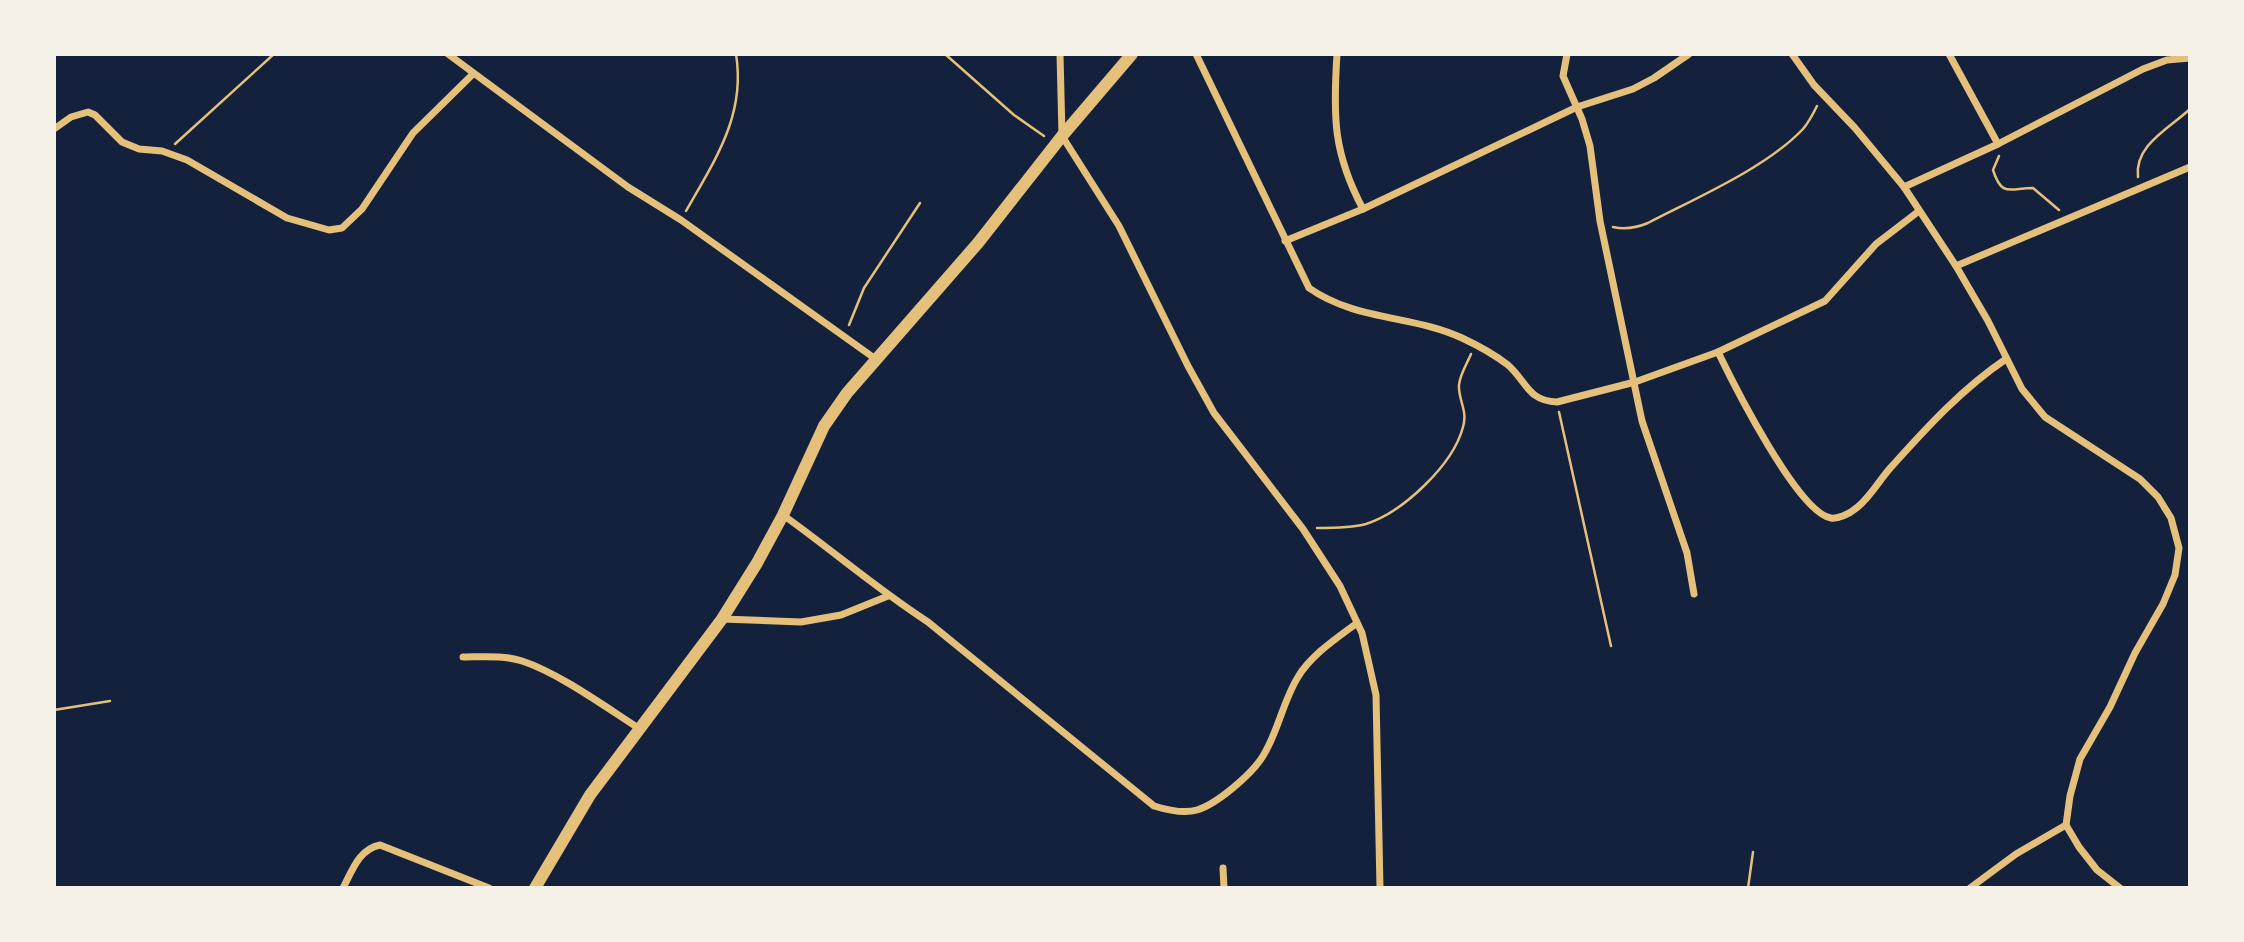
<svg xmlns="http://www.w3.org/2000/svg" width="2244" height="942" viewBox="0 0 2244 942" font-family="Overpass,sans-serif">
	<rect width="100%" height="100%" fill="#14213d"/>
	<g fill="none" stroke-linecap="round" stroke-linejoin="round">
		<g stroke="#e5c07b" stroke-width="2.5">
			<path d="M945 54 1014 115 1044 136"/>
			<path d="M175 144 274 54"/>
			<path d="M1999 156 1993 170C2002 198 2010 188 2033 188L2059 210"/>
			<path d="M2138 177C2134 145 2170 128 2190 109"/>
			<path d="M686 211C715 160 746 115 736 54"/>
			<path d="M1613 227C1626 230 1636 228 1648 223 1696 198 1766 168 1803 129 1809 122 1813 114 1817 106"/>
			<path d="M849 325 864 288 920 203"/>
			<path d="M1559 412 1611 646"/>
			<path d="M1317 528C1333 528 1351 528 1366 524 1403 512 1453 465 1463 427 1468 410 1458 400 1459 385 1460 374 1467 364 1471 354"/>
			<path d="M54 710 110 701"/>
			<path d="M1748 888 1753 852"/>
		</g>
		<g stroke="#e5c07b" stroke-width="7">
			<path d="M448 54 628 187 681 220 877 360"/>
			<path d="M1060 54 1062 136 1119 226 1188 366 1214 413 1303 529 1340 586 1362 633 1376 695 1380 888"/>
			<path d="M1196 54 1309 288C1356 321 1413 315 1462 338 1477 345 1495 355 1508 365 1527 382 1528 401 1557 402L1635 382 1718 352 1825 301 1876 244 1919 211"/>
			<path d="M1337 54C1333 116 1333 153 1363 209"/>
			<path d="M1567 54 1563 76 1582 119 1590 146 1600 221 1642 421 1687 553 1694 594"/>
			<path d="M1792 54 1814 85 1855 128 1904 187 1956 266 1988 321 2022 389 2045 417 2140 479 2158 497 2171 518 2179 548 2175 575 2163 604 2135 653 2110 707 2080 759 2070 796 2066 825 2079 847 2097 870 2120 888"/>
			<path d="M1949 54 1998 144"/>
			<path d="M54 129 71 117 88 112 95 115 122 142 139 149 162 151 187 160 287 218 329 230 342 228 362 209 413 133 473 74"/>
			<path d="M1904 187 1998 144 2143 69 2167 60 2190 58"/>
			<path d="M1285 241 1363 209 1577 107 1633 89 1654 78 1689 54"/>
			<path d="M1956 266 2190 167"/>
			<path d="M1718 352C1733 383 1798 513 1831 518 1838 519 1849 514 1855 509 1869 500 1881 477 1893 465 1928 426 1963 388 2006 359"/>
			<path d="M783 515C832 550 877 589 928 622L1154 806C1167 810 1184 814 1197 810 1217 804 1252 774 1263 756 1278 732 1283 701 1298 677 1311 655 1337 638 1357 623"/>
			<path d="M722 619 801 622 841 615 888 596"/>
			<path d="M463 657C482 657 504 655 522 661 559 673 607 708 640 729"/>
			<path d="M1223 868 1224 888"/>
			<path d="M343 888C352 871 359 849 380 845L489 888"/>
			<path d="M1970 888 2016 854 2066 825"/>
		</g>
		<path stroke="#e5c07b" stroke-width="12" d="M535 888 590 795 722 619 757 563 783 515 824 426 847 393 978 243 1062 136 1132 54"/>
	</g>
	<rect width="2244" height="942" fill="none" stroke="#f6f1e7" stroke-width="112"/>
</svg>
